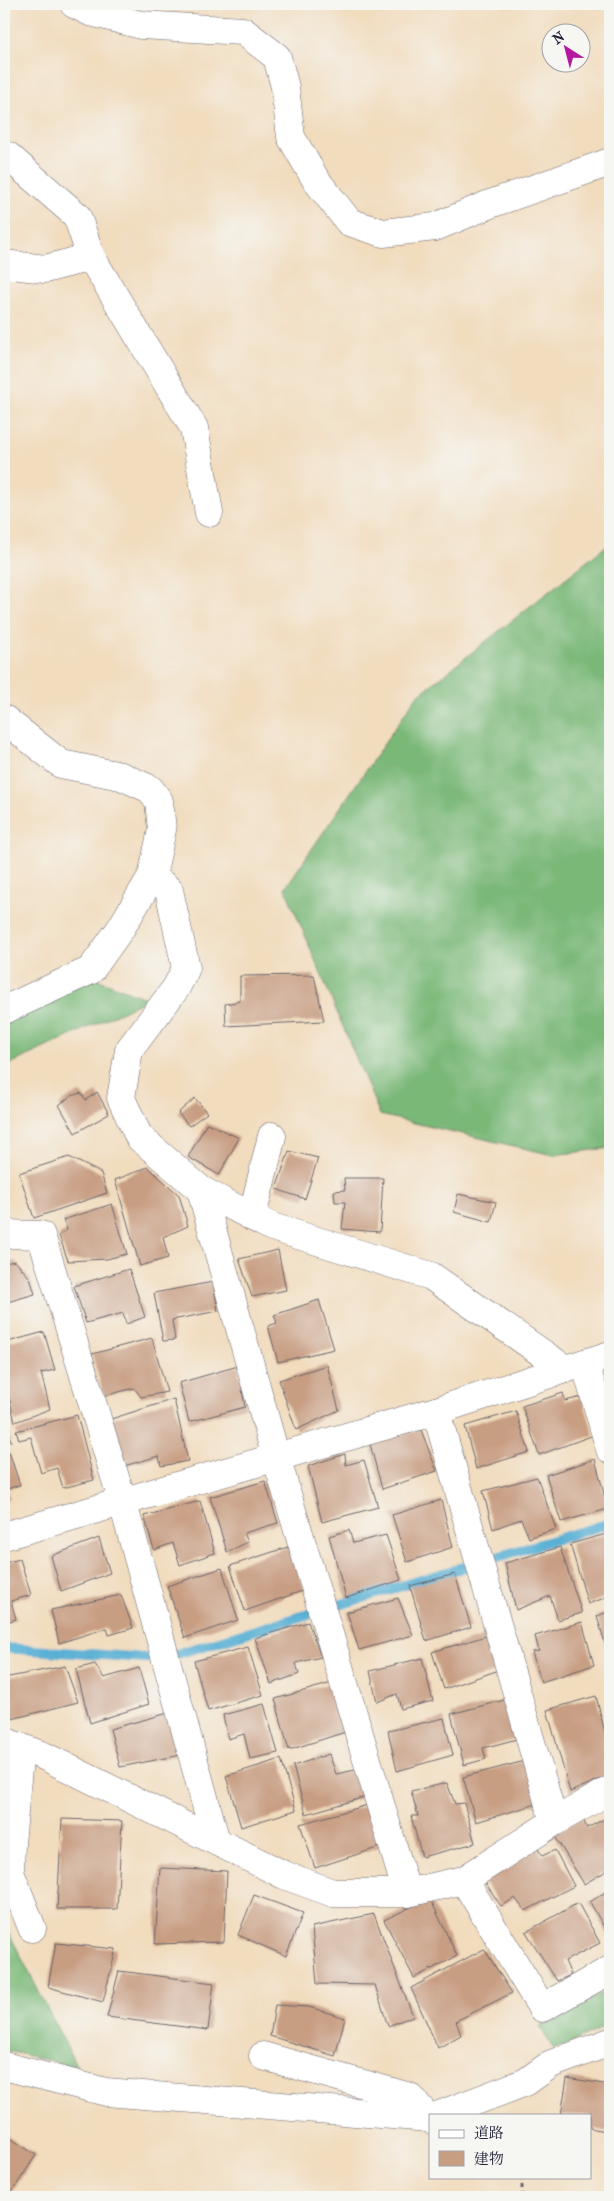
<svg xmlns="http://www.w3.org/2000/svg" width="614" height="2201" viewBox="0 0 614 2201" font-family="'IM FELL French Canon','Noto Serif JP',serif">
	<rect width="100%" height="100%" fill="#f6f6f2"/>
	<filter id="ink" filterUnits="userSpaceOnUse"><feTurbulence type="fractalNoise" baseFrequency=".02" numOctaves="2"/><feDisplacementMap in="SourceGraphic" scale="10" xChannelSelector="R" yChannelSelector="G"/><feConvolveMatrix kernelMatrix="1 2 1 2 8 2 1 2 1" color-interpolation-filters="sRGB"/></filter>
	<filter id="wash" filterUnits="userSpaceOnUse"><feTurbulence type="fractalNoise" baseFrequency=".0096" numOctaves="4" result="noise"/><feDisplacementMap in="SourceGraphic" scale="20" xChannelSelector="R" yChannelSelector="G"/><feGaussianBlur stdDeviation="1.12" result="paint"/><feColorMatrix in="noise" values="0 0 0 0 0 0 0 0 0 0 0 0 0 0 0 0 0 1.4 0 .05"/><feComposite in="paint" operator="in"/></filter>
	<g filter="url(#wash)">
		<rect width="100%" height="100%" fill="#f1dcbe"/>
		<g fill="#7ab878" stroke="#4e6d5a">
			<path d="M610 537V1148L553 1155 380 1115 285 888 417 696 610 543Z"/>
			<path d="M74 970 148 999 4 1067V1005Z"/>
			<path d="M4 1923 77 2067 4 2050Z"/>
			<path d="M610 1989V2025L554 2050 540 2027Z"/>
		</g>
		<g fill="none" stroke-linecap="round" stroke-linejoin="round">
			<path stroke="#57afd4" stroke-width="10" d="M4 1648 160 1659 610 1523"/>
		</g>
		<g id="blocks">
			<g fill="#c89e83">
				<path d="M314 975 324 1021 226 1026 225 1004 240 1001V976Z"/>
				<path d="M97 1092 109 1114 75 1133 59 1105 71 1096 81 1093 86 1100Z"/>
				<path d="M195 1098 207 1113 189 1126 178 1113Z"/>
				<path d="M207 1123 239 1138 219 1175 188 1157Z"/>
				<path d="M289 1151 318 1158 305 1199 276 1189Z"/>
				<path d="M69 1157 101 1173 107 1193 34 1218 19 1173Z"/>
				<path d="M148 1167 179 1195 188 1226 163 1237 168 1258 140 1266 115 1180Z"/>
				<path d="M344 1178H383L380 1232 342 1229 345 1202H335L334 1191 345 1190Z"/>
				<path d="M458 1194 496 1202 491 1222 454 1212Z"/>
				<path d="M112 1204 127 1254 107 1259 68 1261 59 1235 67 1230 63 1220Z"/>
				<path d="M278 1250 286 1290 252 1297 239 1259Z"/>
				<path d="M15 1261 30 1278 35 1294 4 1303V1263Z"/>
				<path d="M129 1269 145 1317 126 1324 123 1313 86 1323 74 1286Z"/>
				<path d="M213 1282 218 1311 172 1320 175 1340 163 1341 154 1293Z"/>
				<path d="M319 1300 334 1349 278 1362 268 1326 277 1323 274 1315Z"/>
				<path d="M44 1332 55 1370 41 1373 50 1409 15 1422 4 1377V1343Z"/>
				<path d="M152 1338 167 1392 141 1397 134 1388 104 1396 92 1354Z"/>
				<path d="M327 1365 339 1410 296 1430 279 1380Z"/>
				<path d="M238 1366 245 1407 189 1422 179 1383Z"/>
				<path d="M563 1393 565 1401 582 1397 594 1435 539 1455 522 1406Z"/>
				<path d="M174 1399 188 1461 161 1466 159 1456 124 1466 111 1419Z"/>
				<path d="M516 1411 529 1452 476 1469 465 1426Z"/>
				<path d="M77 1415 94 1480 63 1488 57 1468 41 1473 31 1437 19 1440 16 1431Z"/>
				<path d="M4 1419 11 1441 4 1444Z"/>
				<path d="M421 1430 437 1471 382 1489 370 1444Z"/>
				<path d="M9 1452 20 1485 7 1489 9 1498 4 1500V1454Z"/>
				<path d="M345 1454 346 1465 364 1460 378 1507 322 1522 308 1466Z"/>
				<path d="M595 1459 608 1509 561 1522 546 1475Z"/>
				<path d="M537 1477 556 1529 529 1538 521 1519 493 1529 483 1491Z"/>
				<path d="M265 1481 278 1523 244 1533 248 1542 227 1552 210 1497Z"/>
				<path d="M441 1500 453 1547 407 1562 392 1515Z"/>
				<path d="M200 1501 215 1553 180 1565 173 1543 154 1550 144 1516Z"/>
				<path d="M349 1530 353 1543 386 1535 401 1580 346 1598 329 1536Z"/>
				<path d="M610 1533V1596L588 1604 570 1544Z"/>
				<path d="M99 1538 110 1573 61 1591 51 1556Z"/>
				<path d="M288 1547 305 1590 245 1611 230 1566Z"/>
				<path d="M560 1547 582 1613 558 1620 550 1596 516 1610 505 1563Z"/>
				<path d="M20 1559 31 1595 11 1601 16 1619 4 1623V1563Z"/>
				<path d="M222 1568 238 1620 185 1638 167 1586Z"/>
				<path d="M455 1574 471 1627 426 1641 410 1586Z"/>
				<path d="M121 1595 133 1628 109 1635 107 1628 59 1643 51 1610Z"/>
				<path d="M398 1598 413 1635 359 1650 347 1612Z"/>
				<path d="M610 1611V1660L597 1616Z"/>
				<path d="M308 1622 321 1657 296 1663 299 1674 271 1684 255 1638Z"/>
				<path d="M582 1622 594 1665 541 1682 532 1652 539 1651 535 1636Z"/>
				<path d="M486 1636 499 1670 444 1689 432 1652Z"/>
				<path d="M248 1647 263 1695 208 1711 194 1661Z"/>
				<path d="M422 1658 433 1701 401 1709 397 1694 377 1702 370 1671Z"/>
				<path d="M95 1664 104 1678 139 1668 149 1704 90 1723 76 1669Z"/>
				<path d="M65 1666 78 1702 4 1721V1678Z"/>
				<path d="M339 1681 355 1729 289 1750 275 1699Z"/>
				<path d="M596 1696 610 1753V1775L570 1792 547 1710Z"/>
				<path d="M508 1699 517 1739 483 1748 486 1759 464 1765 451 1714Z"/>
				<path d="M264 1704 278 1753 250 1759 244 1734 228 1739 223 1715Z"/>
				<path d="M172 1712 181 1755 120 1767 110 1729Z"/>
				<path d="M444 1718 453 1755 397 1771 388 1731Z"/>
				<path d="M329 1754 336 1774 360 1769 369 1796 306 1814 293 1766Z"/>
				<path d="M281 1759 296 1810 241 1827 226 1776Z"/>
				<path d="M529 1760 540 1803 476 1822 463 1777Z"/>
				<path d="M447 1783 455 1804 464 1803 475 1843 422 1857 411 1816H418L411 1791Z"/>
				<path d="M368 1805 383 1846 315 1868 300 1824Z"/>
				<path d="M610 1816V1869L584 1884 554 1835 582 1817 587 1828Z"/>
				<path d="M62 1819 122 1821 117 1909H57Z"/>
				<path d="M537 1847 542 1856 555 1850 574 1886 525 1911 515 1898 501 1906 484 1881Z"/>
				<path d="M160 1868 227 1871 224 1942 155 1944Z"/>
				<path d="M610 1889V1938L590 1902Z"/>
				<path d="M254 1895 303 1913 286 1956 238 1935Z"/>
				<path d="M430 1898 457 1956 414 1978 384 1920Z"/>
				<path d="M578 1903 600 1943 565 1961 571 1975 557 1981 526 1932Z"/>
				<path d="M374 1914 413 2016 388 2026 375 1985 317 1984 312 1927Z"/>
				<path d="M56 1943 116 1949 103 2002 48 1987Z"/>
				<path d="M484 1949 512 1993 456 2021 461 2035 438 2048 411 1988Z"/>
				<path d="M119 1971 214 1983 208 2030 107 2017Z"/>
				<path d="M275 2005 309 2007 345 2018 335 2056 270 2036Z"/>
				<path d="M567 2078 610 2085V2132L590 2128V2115H561Z"/>
				<path d="M4 2134 36 2155 12 2192 4 2185Z"/>
			</g>
		</g>
	</g>
	<g filter="url(#ink)">
		<use href="#blocks" fill-opacity="0" stroke="#6a6369" stroke-width="1"/>
		<g fill="none" stroke-linecap="round" stroke-linejoin="round">
			<defs>
				<g id="minor">
					<path d="M74 4 90 12 141 25 243 31 277 57 285 87 291 137 316 180 349 222 383 233 435 227 490 204 610 162"/>
					<path d="M91 257 194 428 209 513"/>
					<path d="M4 264 45 269 91 257 77 216 8 156"/>
					<path d="M4 719 61 764 121 776 150 789 159 801 162 830 152 876 121 928 91 970 4 1010"/>
					<path d="M152 876 169 890 186 968 176 988 129 1050 121 1098 139 1137 201 1190 272 1227 431 1276 565 1369"/>
					<path d="M201 1190 276 1457 407 1893"/>
					<path d="M252 1217 272 1136"/>
					<path d="M4 1234 41 1235 122 1500 216 1841"/>
					<path d="M585 1363 610 1449"/>
					<path d="M436 1411 554 1822"/>
					<path d="M4 1536 436 1411 565 1369"/>
					<path d="M4 1741 44 1756 284 1875 333 1893H407L464 1880 554 1822 610 1790"/>
					<path d="M20 1747 11 1844 10 1872 32 1928"/>
					<path d="M464 1880 542 2008 610 1970"/>
					<path d="M263 2056 410 2097 429 2119"/>
					<path d="M4 2066 106 2092 430 2118"/>
					<path d="M439 2115 526 2082 551 2064 610 2042"/>
				</g>
				<path id="tertiary" d="M565 1369 610 1355"/>
			</defs>
			<use href="#minor" stroke="#6a6369" stroke-width="29"/>
			<use href="#tertiary" stroke="#6a6369" stroke-width="29"/>
			<path stroke="#6a6369" stroke-width="3" stroke-dasharray="4 4" stroke-linecap="butt" d="M522 2197V2177"/>
			<use href="#minor" stroke="#fff" stroke-width="28"/>
			<use href="#tertiary" stroke="#fff" stroke-width="28"/>
		</g>
	</g>
	<rect width="614" height="2201" fill="none" stroke="#f6f6f2" stroke-width="20"/>
	<rect x="429" y="2114" width="162" height="65" fill="#f6f6f2" stroke="#a1a1a9"/>
	<rect x="439" y="2130" width="25" height="8" fill="#ffffff" stroke="#a1a1a9"/>
	<text x="474" y="2138" font-size="15" fill="#22223b">道路</text>
	<rect x="439" y="2151" width="25" height="15" fill="#c89e83" stroke="#a1a1a9"/>
	<text x="474" y="2164" font-size="15" fill="#22223b">建物</text>
	<g transform="translate(566 48) rotate(324)"><circle r="24" fill="#f6f6f2" stroke="#a1a1a9"/>
	<path d="M0-4L9 19L0 12L-9 19Z" fill="#b5179e"/>
	<text y="-8" font-size="14" font-weight="bold" text-anchor="middle" fill="#22223b">N</text>
	</g>
</svg>
